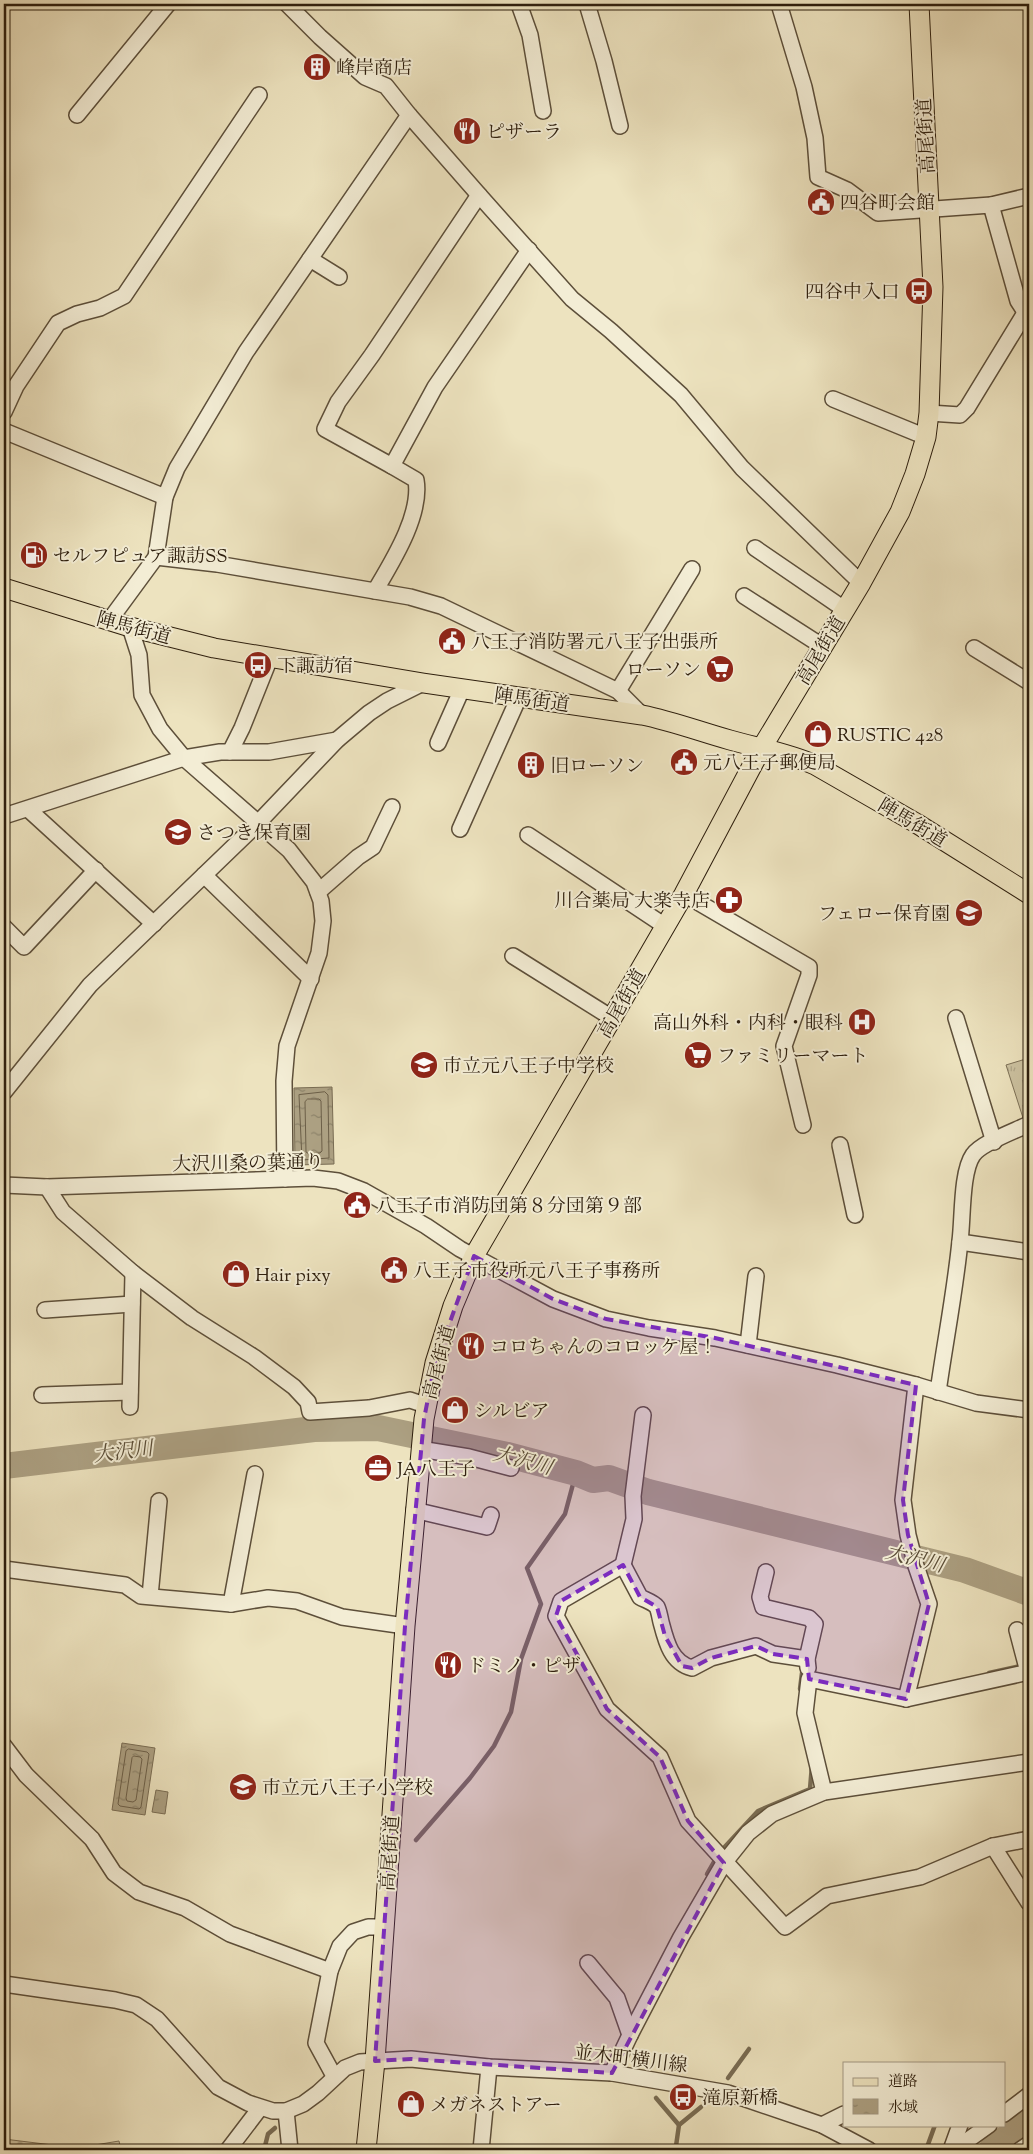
<svg xmlns="http://www.w3.org/2000/svg" width="1033" height="2154" viewBox="0 0 1033 2154" font-family="'Sorts Mill Goudy','Noto Serif JP',serif">
	<defs>
		<pattern id="forest-firs" width="22" height="20" patternUnits="userSpaceOnUse" patternTransform="scale(1.25)"><rect width="22" height="20" fill="#ccc2a1"/><path d="M5 1l3.5 6h-7zM16 11l3.5 6h-7z" fill="#b0a689"/></pattern>
		<pattern id="park-tufts" width="24" height="20" patternUnits="userSpaceOnUse" patternTransform="scale(1.25)"><rect width="24" height="20" fill="#ccc2a1"/><path d="M3 7l-1-3M5 7V3M7 7l1-3M15 17l-1-3M17 17v-4M19 17l1-3" fill="none" stroke="#b0a689"/></pattern>
		<pattern id="water-ripples" width="26" height="14" patternUnits="userSpaceOnUse" patternTransform="scale(1.25)"><rect width="26" height="14" fill="#aca082"/><path d="M2 4q2-2 4 0t4 0M15 11q2-2 4 0t4 0" fill="none" stroke="#8c8269"/></pattern>
	</defs>
	<rect width="100%" height="100%" fill="#ede3bf"/>
	<filter id="stains"><feTurbulence type="fractalNoise" baseFrequency=".004" numOctaves="4"/><feColorMatrix values="0 0 0 0 .2 0 0 0 0 .09 0 0 0 0 .02 0 0 0 .5 -.17"/></filter>
	<radialGradient id="worn" r=".72"><stop offset=".6" stop-color="#630" stop-opacity="0"/><stop offset="1" stop-color="#630" stop-opacity=".3"/></radialGradient>
	<path fill="url(#forest-firs)" stroke="#7c7057" d="M4 2139 77 2148 119 2141 121 2150H4Z"/>
	<path fill="url(#park-tufts)" stroke="#7c7057" d="M1029 1058V1119L1024 1121 1006 1065Z"/>
	<g fill="url(#water-ripples)" stroke="#796c53">
		<path d="M332 1087 334 1164 295 1165 294 1088Z"/>
		<path d="M122 1743 155 1748 145 1815 112 1810Z"/>
		<path d="M156 1790 168 1792 165 1814 152 1812Z"/>
	</g>
	<g fill="none" stroke-linecap="round" stroke-linejoin="round">
		<g stroke="#6c5f48" stroke-width="1">
			<path d="M325 1092 328 1095 329 1158 302 1160 299 1095Z"/>
			<path d="M308 1099H319L321 1101 322 1151 320 1153 309 1154 306 1152 305 1102Z"/>
			<path d="M129 1749 147 1752 149 1754 141 1807 139 1809 120 1806 118 1804 126 1751Z"/>
			<path d="M134 1756 140 1757 142 1759 136 1800 133 1802 127 1801 126 1798 132 1758Z"/>
		</g>
		<g stroke="#796c53" stroke-width="4.5">
			<path d="M989 1673 1020 1666"/>
			<path d="M800 1689 802 1673"/>
			<path d="M416 1840 470 1778 494 1746 511 1712 521 1659 541 1604 527 1568 565 1514 576 1473"/>
			<path d="M720 1852 758 1811 810 1789 812 1765"/>
			<path d="M707 1874 715 1860"/>
			<path d="M728 2078 749 2049"/>
			<path d="M656 2098 679 2125 701 2107"/>
			<path d="M676 2146 679 2125"/>
			<path d="M264 2150 268 2134 275 2128"/>
			<path d="M926 2150 935 2125"/>
		</g>
		<g stroke="#aca082" stroke-width="26">
			<path d="M4 1466 314 1429 378 1428 508 1455 576 1473 593 1480 609 1478 648 1492 701 1505 965 1570 1029 1593"/>
			<path d="M991 2150 1029 2120"/>
		</g>
		<defs>
			<g id="minor">
				<path d="M287 4 320 37 365 77 386 86 409 115 479 195 572 299 611 331 681 395 742 468 861 583"/>
				<path d="M519 4 530 35 543 111"/>
				<path d="M587 4 604 61 620 126"/>
				<path d="M779 4 804 87 815 138 818 177 847 190 878 213 991 205 1029 196"/>
				<path d="M77 115 168 4"/>
				<path d="M479 195 372 355 338 402 325 429 392 466 435 387 529 250"/>
				<path d="M991 205 1018 301 1029 318"/>
				<path d="M310 259 339 277"/>
				<path d="M833 399 926 437"/>
				<path d="M4 412 16 386 58 323 77 314 100 308 124 296 259 95"/>
				<path d="M929 413 960 415 967 408 1025 313"/>
				<path d="M4 431 165 497"/>
				<path d="M755 548 844 609"/>
				<path d="M156 557 217 564 410 597 441 606 618 691 642 715"/>
				<path d="M375 591C392 562 422 515 416 480L392 466"/>
				<path d="M744 596 822 646"/>
				<path d="M109 621 156 557 165 497 177 468 246 352 409 115"/>
				<path d="M130 627 139 655 142 695 160 729 184 758 289 850 314 882 321 901 323 921 319 953 287 1046 284 1081 285 1179"/>
				<path d="M974 648 1029 682"/>
				<path d="M618 691 692 569"/>
				<path d="M438 743 462 689"/>
				<path d="M230 752 242 728 270 658"/>
				<path d="M28 809 154 924"/>
				<path d="M4 816 184 758 220 752H269L337 740"/>
				<path d="M460 829 519 697"/>
				<path d="M528 835 665 926"/>
				<path d="M204 875 311 979"/>
				<path d="M318 892 358 857 373 847 392 807"/>
				<path d="M684 894 809 967V975L784 1046 803 1125"/>
				<path d="M4 927 24 947 96 870"/>
				<path d="M513 956 612 1018"/>
				<path d="M956 1018 994 1142"/>
				<path d="M4 1092 90 985 257 824 337 740 369 713 387 701 423 683"/>
				<path d="M840 1145 855 1215"/>
				<path d="M4 1185 47 1187 313 1178 338 1181 364 1191 426 1226 460 1249 553 1299 606 1319 649 1328 715 1338 837 1365 916 1385 976 1403 1029 1410"/>
				<path d="M47 1187 63 1212 133 1273 192 1318 254 1357 294 1387 308 1402 310 1412 369 1408 410 1400 425 1405"/>
				<path d="M960 1242 1029 1252"/>
				<path d="M45 1310 132 1304"/>
				<path d="M748 1345 756 1276"/>
				<path d="M938 1392C945 1342 955 1292 960 1241 963 1219 961 1172 973 1155 981 1143 1015 1131 1029 1124"/>
				<path d="M42 1395 130 1392"/>
				<path d="M130 1407 133 1273"/>
				<path d="M420 1449 469 1457 511 1468"/>
				<path d="M414 1510 487 1527 491 1515"/>
				<path d="M623 1565 634 1519 633 1496 643 1415"/>
				<path d="M4 1569 125 1585 141 1596 231 1604 268 1598 297 1601 342 1617 405 1626"/>
				<path d="M766 1572 760 1597 763 1607 809 1618 815 1624 807 1659 808 1668"/>
				<path d="M150 1596 159 1501"/>
				<path d="M231 1604 255 1474"/>
				<path d="M1017 1630 1028 1672"/>
				<path d="M807 1659 773 1654 756 1646 711 1658 692 1668C671 1663 666 1641 661 1622 660 1618 659 1611 657 1607 653 1602 645 1600 640 1597L623 1565 561 1601 556 1616 607 1709 660 1757 688 1821 785 1927 827 1896 920 1877 993 1846 1029 1839"/>
				<path d="M906 1699 929 1604 916 1566 908 1535 903 1500 916 1385"/>
				<path d="M4 1746 26 1775 92 1839 114 1873 139 1892 185 1908 230 1934 330 1971"/>
				<path d="M824 1792 805 1713 809 1679 906 1699 1029 1672"/>
				<path d="M993 1846 1029 1903"/>
				<path d="M588 1963 617 1998 630 2035"/>
				<path d="M4 1984 115 2000 136 2005 157 2019 218 2087 248 2103 273 2111H286L303 2104 318 2093 345 2068 360 2062 411 2059 489 2067 612 2073 728 2093 822 2125 869 2150"/>
				<path d="M612 2073 630 2035 681 1937 724 1863 748 1833 772 1814 824 1792 1029 1762"/>
				<path d="M334 2076 316 2043 330 1971 340 1946 353 1932 368 1927H384"/>
				<path d="M286 2111 290 2150"/>
				<path d="M1004 2114 1029 2095"/>
				<path d="M822 2125 844 2114"/>
				<path d="M228 2150 260 2108"/>
				<path d="M481 2150 489 2067"/>
				<path d="M951 2150 960 2125"/>
				<path d="M954 2150 989 2125"/>
				<path d="M1020 2150 1029 2144"/>
			</g>
			<g id="major">
				<path d="M4 588 130 627 214 648 423 683 642 715C672 721 701 732 730 740 759 748 788 753 815 765L916 823 1029 894"/>
				<path d="M366 2150 375 2061 405 1626 424 1419 435 1363 453 1306 474 1256 684 894 761 749 861 583 900 512 915 474 926 437 929 413 933 287 919 4"/>
			</g>
		</defs>
		<use href="#minor" stroke="#5d4f3a" stroke-width="18"/>
		<use href="#major" stroke="#2d1e0d" stroke-width="21"/>
		<use href="#minor" stroke="#f3edd5" stroke-width="15"/>
		<use href="#major" stroke="#ede3bf" stroke-width="19"/>
	</g>
	<path fill="#7b2cbf" fill-opacity="0.2" stroke="#7b2cbf" stroke-width="4" stroke-dasharray="10 6" stroke-linejoin="round" d="M474 1256 553 1299 606 1319 715 1338 916 1385 903 1500 908 1535 929 1604 906 1699 809 1679 807 1659 773 1654 756 1646 711 1658 692 1668 682 1666 665 1636 657 1607 640 1597 623 1565 561 1601 556 1616 607 1709 660 1757 688 1821 724 1863 612 2073 411 2059 375 2061 405 1626 424 1419 435 1363Z"/>
	<defs>
		<symbol id="building-disc" viewBox="-11 -11 22 22"><circle r="9.5" fill="#8f2418" stroke="#f3edd5"/><path d="M-4-6H4V6H1V3H-1V6H-4ZM-2.5-4.3h1.7v1.8h-1.7ZM.8-4.3h1.7v1.8H.8ZM-2.5-1h1.7V.8h-1.7ZM.8-1h1.7V.8H.8Z" fill="#fff"/></symbol>
		<symbol id="restaurant-disc" viewBox="-11 -11 22 22"><circle r="9.5" fill="#8f2418" stroke="#f3edd5"/><path d="M-5-6h1v4h1v-4h1v4h1v-4h1v5L-1.5 .5V6h-2V.5L-5-1ZM5-6V6H3V1.5H1.5Q1.5-4 5-6Z" fill="#fff"/></symbol>
		<symbol id="civic-disc" viewBox="-11 -11 22 22"><circle r="9.5" fill="#8f2418" stroke="#f3edd5"/><path d="M-.6-6.5H3V-4.5H.6V-3L4-1V1h2V6H-6V1h2V-1L-.6-3ZM-1.2 2.5V6h2.4V2.5Z" fill="#fff"/></symbol>
		<symbol id="bus-disc" viewBox="-11 -11 22 22"><circle r="9.5" fill="#8f2418" stroke="#f3edd5"/><path d="M-5-6H5V4H4V6H2V4H-2V6H-4V4H-5ZM-3.5-4V0h7V-4ZM-3.5 1.2v1.5H-2V1.2ZM2 1.2v1.5H3.5V1.2Z" fill="#fff"/></symbol>
		<symbol id="fuel-disc" viewBox="-11 -11 22 22"><circle r="9.5" fill="#8f2418" stroke="#f3edd5"/><path d="M-5.5-6h7V0h2V4h1.3V-2.5L3-4.5l.8-.8L6-3V5H2.5V1h-1V6h-7ZM-4.2-4.7v3.2H.2V-4.7Z" fill="#fff"/></symbol>
		<symbol id="supermarket-disc" viewBox="-11 -11 22 22"><circle r="9.5" fill="#8f2418" stroke="#f3edd5"/><path d="M-6-5.5h2.5l.6 2H6L4.5 2H-2.5L-4.4-4H-6ZM-1.5 3.2a1.3 1.3 0 1 0 .1 0ZM3 3.2a1.3 1.3 0 1 0 .1 0Z" fill="#fff"/></symbol>
		<symbol id="shop-disc" viewBox="-11 -11 22 22"><circle r="9.5" fill="#8f2418" stroke="#f3edd5"/><path d="M-5-2.5h2.3a2.7 3.5 0 0 1 5.4 0H5L5.5 6h-11ZM-1.5-2.5h3a1.5 2.3 0 0 0-3 0Z" fill="#fff"/></symbol>
		<symbol id="school-disc" viewBox="-11 -11 22 22"><circle r="9.5" fill="#8f2418" stroke="#f3edd5"/><path d="M0-5L7-2L0 1L-7-2ZM-4 1L0 2.5L4 1V4Q0 6-4 4Z" fill="#fff"/></symbol>
		<symbol id="pharmacy-disc" viewBox="-11 -11 22 22"><circle r="9.5" fill="#8f2418" stroke="#f3edd5"/><path d="M-2-6h4v4h4v4h-4v4h-4v-4h-4v-4h4Z" fill="#fff"/></symbol>
		<symbol id="hospital-disc" viewBox="-11 -11 22 22"><circle r="9.5" fill="#8f2418" stroke="#f3edd5"/><path d="M-5-5h3v3.5h4V-5h3V5h-3V1.5h-4V5h-3Z" fill="#fff"/></symbol>
		<symbol id="office-disc" viewBox="-11 -11 22 22"><circle r="9.5" fill="#8f2418" stroke="#f3edd5"/><path d="M-6-3h4V-5.5h4V-3h4V5H-6ZM-1-4.5V-3h2v-1.5ZM-6 0V1H6V0Z" fill="#fff"/></symbol>
	</defs>
	<g fill-rule="evenodd">
		<use href="#building-disc" x="301" y="51" width="32" height="32"/>
		<use href="#restaurant-disc" x="451" y="115" width="32" height="32"/>
		<use href="#civic-disc" x="805" y="186" width="32" height="32"/>
		<use href="#bus-disc" x="903" y="275" width="32" height="32"/>
		<use href="#fuel-disc" x="18" y="539" width="32" height="32"/>
		<use href="#civic-disc" x="436" y="625" width="32" height="32"/>
		<use href="#bus-disc" x="242" y="649" width="32" height="32"/>
		<use href="#supermarket-disc" x="704" y="653" width="32" height="32"/>
		<use href="#shop-disc" x="802" y="718" width="32" height="32"/>
		<use href="#civic-disc" x="668" y="746" width="32" height="32"/>
		<use href="#building-disc" x="515" y="749" width="32" height="32"/>
		<use href="#school-disc" x="162" y="816" width="32" height="32"/>
		<use href="#pharmacy-disc" x="713" y="884" width="32" height="32"/>
		<use href="#school-disc" x="953" y="897" width="32" height="32"/>
		<use href="#hospital-disc" x="846" y="1006" width="32" height="32"/>
		<use href="#supermarket-disc" x="682" y="1039" width="32" height="32"/>
		<use href="#school-disc" x="408" y="1049" width="32" height="32"/>
		<use href="#civic-disc" x="341" y="1189" width="32" height="32"/>
		<use href="#civic-disc" x="378" y="1254" width="32" height="32"/>
		<use href="#shop-disc" x="220" y="1258" width="32" height="32"/>
		<use href="#restaurant-disc" x="455" y="1330" width="32" height="32"/>
		<use href="#shop-disc" x="439" y="1394" width="32" height="32"/>
		<use href="#office-disc" x="362" y="1452" width="32" height="32"/>
		<use href="#restaurant-disc" x="432" y="1649" width="32" height="32"/>
		<use href="#school-disc" x="227" y="1771" width="32" height="32"/>
		<use href="#bus-disc" x="667" y="2081" width="32" height="32"/>
		<use href="#shop-disc" x="395" y="2088" width="32" height="32"/>
	</g>
	<g text-anchor="middle" stroke-width="4" stroke-linejoin="round" paint-order="stroke">
		<g font-size="19" fill="#2d1e0d" stroke="#f3edd5" text-anchor="start">
			<text x="336" y="74">峰岸商店</text>
			<text x="486" y="138">ピザーラ</text>
			<text x="840" y="209">四谷町会館</text>
			<text x="900" y="298" text-anchor="end">四谷中入口</text>
			<text x="53" y="562">セルフピュア諏訪SS</text>
			<text x="471" y="648">八王子消防署元八王子出張所</text>
			<text x="277" y="672">下諏訪宿</text>
			<text x="701" y="676" text-anchor="end">ローソン</text>
			<text x="837" y="741">RUSTIC 428</text>
			<text x="703" y="769">元八王子郵便局</text>
			<text x="550" y="772">旧ローソン</text>
			<text x="197" y="839">さつき保育園</text>
			<text x="710" y="907" text-anchor="end">川合薬局 大楽寺店</text>
			<text x="950" y="920" text-anchor="end">フェロー保育園</text>
			<text x="843" y="1029" text-anchor="end">高山外科・内科・眼科</text>
			<text x="717" y="1062">ファミリーマート</text>
			<text x="443" y="1072">市立元八王子中学校</text>
			<text x="376" y="1212">八王子市消防団第８分団第９部</text>
			<text x="413" y="1277">八王子市役所元八王子事務所</text>
			<text x="255" y="1281">Hair pixy</text>
			<text x="490" y="1353">コロちゃんのコロッケ屋！</text>
			<text x="474" y="1417">シルビア</text>
			<text x="397" y="1475">JA八王子</text>
			<text x="467" y="1672">ドミノ・ピザ</text>
			<text x="262" y="1794">市立元八王子小学校</text>
			<text x="702" y="2104">滝原新橋</text>
			<text x="430" y="2111">メガネストアー</text>
		</g>
		<g font-size="19" fill="#2d1e0d" stroke="#f3edd5">
			<text transform="translate(925 136) rotate(-93)" y="7">高尾街道</text>
			<text transform="translate(134 627) rotate(15)" y="7">陣馬街道</text>
			<text transform="translate(820 650) rotate(-59)" y="7">高尾街道</text>
			<text transform="translate(532 699) rotate(8)" y="7">陣馬街道</text>
			<text transform="translate(913 822) rotate(31)" y="7">陣馬街道</text>
			<text transform="translate(621 1003) rotate(-60)" y="7">高尾街道</text>
			<text transform="translate(248 1162) rotate(-1)" y="7">大沢川桑の葉通り</text>
			<text transform="translate(438 1362) rotate(-75)" y="7">高尾街道</text>
			<text transform="translate(389 1853) rotate(-86)" y="7">高尾街道</text>
			<text transform="translate(631 2058) rotate(7)" y="7">並木町横川線</text>
		</g>
		<g font-size="20" font-style="italic" fill="#594c36" stroke="#f3edd5">
			<text transform="translate(123 1451) rotate(-7)" y="7">大沢川</text>
			<text transform="translate(523 1460) rotate(15)" y="7">大沢川</text>
			<text transform="translate(915 1558) rotate(14)" y="7">大沢川</text>
		</g>
	</g>
	<rect width="1033" height="2154" fill="none" stroke="#ede3bf" stroke-width="20"/>
	<rect x="5" y="5" width="1023" height="2144" fill="none" stroke="#2d1e0d" stroke-width="2.5"/>
	<rect x="10" y="10" width="1013" height="2134" fill="none" stroke="#2d1e0d"/>
	<rect x="843" y="2062" width="162" height="65" fill="#f3edd5" stroke="#a49a85"/>
	<rect x="853" y="2078" width="25" height="8" fill="#ede3bf" stroke="#a49a85"/>
	<text x="888" y="2086" font-size="15" fill="#2d1e0d">道路</text>
	<rect x="853" y="2099" width="25" height="15" fill="url(#water-ripples)" stroke="#a49a85"/>
	<text x="888" y="2112" font-size="15" fill="#2d1e0d">水域</text>
	<rect width="100%" height="100%" filter="url(#stains)"/>
	<rect width="100%" height="100%" fill="url(#worn)"/>
</svg>
